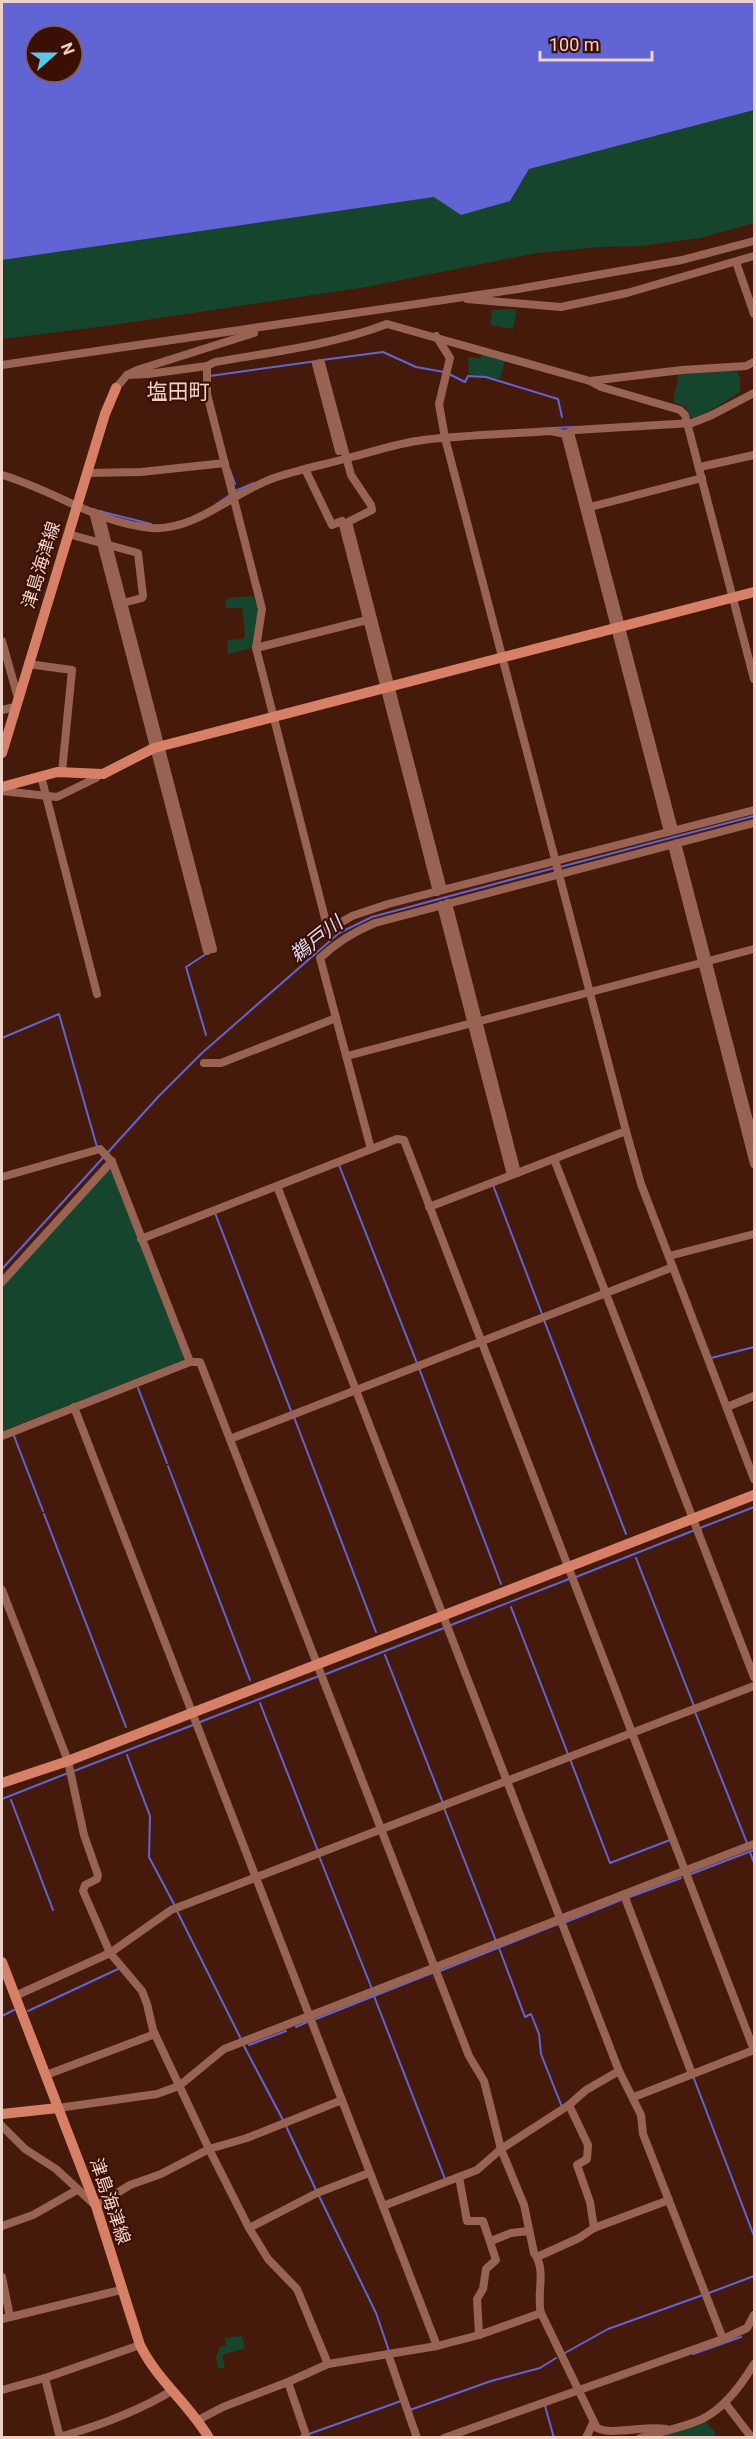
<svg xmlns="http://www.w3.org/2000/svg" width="756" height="2439" viewBox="0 0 756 2439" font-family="Roboto,'Noto Sans JP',sans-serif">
	<rect width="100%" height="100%" fill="#461a0b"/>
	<g fill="#16452e">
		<path d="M754 110V223L700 238 641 246 598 247 537 253 366 287 113 325 2 339V260L434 197 510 201 529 169Z"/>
		<path d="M514 309 516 312 513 329 490 325 492 310Z"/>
		<path d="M482 354 505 360 500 379 469 374 468 357 480 358Z"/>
		<path d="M736 370 740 378V392L710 411 693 418 690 417 686 407 674 402C673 393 678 386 678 374Z"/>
		<path d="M252 596 256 597 259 609 252 648 228 654 227 640 243 639 245 635 242 608H227L225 606 227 598Z"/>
		<path d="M106 1170H113L184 1357 183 1361 2 1431V1287Z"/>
		<path d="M242 2336 245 2348 222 2355 225 2367 219 2369 216 2358 220 2347 226 2345 225 2338Z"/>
		<path d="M704 2420 715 2432V2437L649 2438Z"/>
	</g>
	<path fill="#6165d3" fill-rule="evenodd" d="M2 2H754V110L529 169 510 201 461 215 434 197 2 260ZM36 36H72V72H36Z"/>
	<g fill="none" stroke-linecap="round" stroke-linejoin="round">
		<g stroke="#6165d3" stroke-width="2">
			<path d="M322 360 383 352 416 367 444 372"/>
			<path d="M449 374 465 382 468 376 486 377 558 399 562 417"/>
			<path d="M210 376 317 361"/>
			<path d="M553 428 574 427"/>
			<path d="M230 470 235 484"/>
			<path d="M235 491 254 483"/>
			<path d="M215 505 230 495"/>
			<path d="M95 510 151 524"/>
			<path d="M560 867 754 816"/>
			<path d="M206 1035 186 967 206 954"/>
			<path d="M2 1038 59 1014 97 1147"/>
			<path d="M339 1165 417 1363"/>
			<path d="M493 1185 542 1314"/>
			<path d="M215 1213 291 1411"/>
			<path d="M2 1269 159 1096 202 1053 339 933 372 917 554 868"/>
			<path d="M544 1320 626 1534"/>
			<path d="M711 1358 754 1347"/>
			<path d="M419 1368 501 1584"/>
			<path d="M138 1388 167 1463"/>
			<path d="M294 1417 376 1632"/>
			<path d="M14 1436 43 1511"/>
			<path d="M168 1466 250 1680"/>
			<path d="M44 1514 126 1727"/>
			<path d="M701 1530 700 1528 754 1507"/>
			<path d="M636 1558 694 1706"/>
			<path d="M576 1577 695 1530"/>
			<path d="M511 1607 568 1754"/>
			<path d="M451 1625 569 1579"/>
			<path d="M385 1655 443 1803"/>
			<path d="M326 1674 444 1628"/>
			<path d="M260 1703 318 1851"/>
			<path d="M695 1712 747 1843"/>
			<path d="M200 1722 319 1676"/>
			<path d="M127 1755 150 1816 149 1857 175 1906"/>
			<path d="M570 1759 610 1863 670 1840"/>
			<path d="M74 1771 193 1725"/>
			<path d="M2 1799 68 1773"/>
			<path d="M11 1800 53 1910"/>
			<path d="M444 1808 496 1941"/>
			<path d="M750 1852 754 1863"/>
			<path d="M319 1856 372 1989"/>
			<path d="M691 1874 754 1850"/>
			<path d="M627 1898 681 1878"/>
			<path d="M177 1911 241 2039"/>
			<path d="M566 1922 621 1900"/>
			<path d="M499 1948 525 2017 531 2014 539 2034 541 2054 562 2107"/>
			<path d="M440 1971 558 1924"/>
			<path d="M374 1996 445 2179"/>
			<path d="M28 2011 118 1969"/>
			<path d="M2 2016 14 2010"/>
			<path d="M316 2019 432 1973"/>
			<path d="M296 2027 307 2022"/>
			<path d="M249 2045 286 2031"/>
			<path d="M244 2046 284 2122"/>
			<path d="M693 2076 754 2236"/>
			<path d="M286 2126 316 2190"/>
			<path d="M319 2196 376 2313 389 2351"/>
			<path d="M709 2293 754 2276"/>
			<path d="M563 2354 608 2329 703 2295"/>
			<path d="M693 2354 741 2337"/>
			<path d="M545 2406 554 2438"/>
			<path d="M410 2410 491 2381 540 2368 556 2358"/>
			<path d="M309 2434 401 2401"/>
			<path d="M297 2438 304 2435"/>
		</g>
		<g stroke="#986352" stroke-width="8">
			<path d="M736 262 754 314"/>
			<path d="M467 299 561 307 627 293 754 256"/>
			<path d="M436 336 450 358 439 404 445 438 626 1131 641 1184 754 1479"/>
			<path d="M2 365 518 289 682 260 754 241"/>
			<path d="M207 366V394L262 609 256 648 328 930 352 916 388 904 754 810"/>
			<path d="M127 375 148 374 207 366 215 362C273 352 332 345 387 324L590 381 601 387 680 410 685 415 754 679"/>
			<path d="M590 381 682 370 746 366 754 362"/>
			<path d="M116 388 127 375 137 370 254 333"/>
			<path d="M570 432 674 830"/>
			<path d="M565 434 668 832"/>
			<path d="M344 449 339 451 316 364 321 363 351 475 371 505 372 510 348 522 443 890"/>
			<path d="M700 467 754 455"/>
			<path d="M305 469 332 525 342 521 437 892"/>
			<path d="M87 473 141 472 225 463"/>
			<path d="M2 475C52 489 98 524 152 528 197 531 235 490 277 477 301 469 327 464 352 457 375 451 399 443 423 440 465 435 508 434 551 431L565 434 575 430 692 423 712 415 754 393"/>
			<path d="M590 507 702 478"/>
			<path d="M93 512 207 951"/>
			<path d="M100 514 213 949"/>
			<path d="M68 534 138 553 143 596 142 598 123 603"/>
			<path d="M2 641 18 698"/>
			<path d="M256 648 367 620"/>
			<path d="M28 664 72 670 62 772"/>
			<path d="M2 710 15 707"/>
			<path d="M41 776 97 994"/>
			<path d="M2 791 57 797 96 778"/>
			<path d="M677 843 754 1140"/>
			<path d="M672 845 754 1164"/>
			<path d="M448 903 517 1173"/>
			<path d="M441 905 511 1175"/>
			<path d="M347 1056 754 949"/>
			<path d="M204 1063H221L336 1018"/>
			<path d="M371 1149 320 958C337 942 353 932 375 923L754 823"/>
			<path d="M554 1159 754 1677"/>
			<path d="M2 1177 100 1149 112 1162 190 1362"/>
			<path d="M277 1186 619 2071 641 2115 643 2134 723 2339 444 2438"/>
			<path d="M429 1207 626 1131"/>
			<path d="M141 1239 397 1139 404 1140 754 2050"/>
			<path d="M669 1256 754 1234"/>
			<path d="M2 1282 112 1161"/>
			<path d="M74 1407 437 2346"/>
			<path d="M727 1407 754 1396"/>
			<path d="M2 1436 190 1362H200L469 2056 484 2081 501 2149 524 2205 534 2253C547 2270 536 2294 541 2313L597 2428C612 2436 645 2425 666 2429"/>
			<path d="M230 1439 673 1267"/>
			<path d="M2 1590 68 1761 84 1835 98 1875 97 1879 85 1885 83 1891 110 1953 142 1991 147 2004 153 2030 209 2149 249 2228 268 2259 297 2289 328 2364"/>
			<path d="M624 1895 692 2074"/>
			<path d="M15 1996 110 1953 171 1910 754 1686"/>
			<path d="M46 2075 155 2034"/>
			<path d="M634 2097 754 2050"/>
			<path d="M569 2105 588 2145 587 2159 577 2165 590 2202 594 2228"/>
			<path d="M58 2108 157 2094 179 2086 224 2049 754 1844"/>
			<path d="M2 2126 25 2149 56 2169 96 2206 130 2185 161 2174 209 2149 247 2138 342 2100"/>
			<path d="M459 2177 467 2221H483L496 2260 486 2269 483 2289 477 2299 479 2335"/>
			<path d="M383 2206 477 2170 501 2149 569 2105 586 2090 619 2071"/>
			<path d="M2 2226 33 2215 77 2190"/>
			<path d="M249 2228 317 2193 369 2173"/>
			<path d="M491 2241 511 2233 529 2231"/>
			<path d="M537 2257 579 2238 594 2228 669 2200"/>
			<path d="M2 2277 10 2317"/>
			<path d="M2 2319 121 2290"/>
			<path d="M723 2339 747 2328 754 2315"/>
			<path d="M388 2354 417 2438"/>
			<path d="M45 2378 59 2434 63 2436C101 2425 139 2411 173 2390"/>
			<path d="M288 2382 307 2438"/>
			<path d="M2 2390 45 2378 140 2345"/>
			<path d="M725 2403 752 2438"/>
			<path d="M198 2420 223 2407 288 2382 328 2364 437 2346 479 2335 541 2313"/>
			<path d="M586 2438 593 2423"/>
			<path d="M640 2438C658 2432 677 2429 695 2422 721 2413 740 2387 754 2364"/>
		</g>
		<g stroke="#d68167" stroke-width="10">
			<path d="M2 753 105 414 116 388"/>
			<path d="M2 787 57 772 103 774 154 748 754 592"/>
			<path d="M2 1783 68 1761 754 1495"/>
			<path d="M2 1962 96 2206 140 2345C157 2380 189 2404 209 2438"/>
			<path d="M2 2114 58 2108"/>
		</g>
	</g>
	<g text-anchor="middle" stroke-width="4.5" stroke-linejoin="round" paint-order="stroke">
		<g font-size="18" fill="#efd1c7" stroke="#3b0f03">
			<text transform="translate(41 565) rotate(-73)" y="6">津島海津線</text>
			<text transform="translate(110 2201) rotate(71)" y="6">津島海津線</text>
		</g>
		<g font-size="20" font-style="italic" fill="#d6dbf7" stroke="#3b0f03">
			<text transform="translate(316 939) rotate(-38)" y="7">鵜戸川</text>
		</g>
		<g font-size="21" fill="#efd1c7" stroke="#3b0f03">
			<text x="178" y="399">塩田町</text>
		</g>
	</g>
	<rect width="756" height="2439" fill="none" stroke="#efd1c7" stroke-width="6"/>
	<g transform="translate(54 54) rotate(69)"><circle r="28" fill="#3b0f03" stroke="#835d51" stroke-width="1.5"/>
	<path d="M0-4.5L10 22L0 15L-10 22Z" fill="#5ac8e5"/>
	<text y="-9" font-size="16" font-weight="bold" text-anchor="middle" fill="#efd1c7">N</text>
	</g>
	<path d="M540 51v9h112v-9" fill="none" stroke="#efd1c7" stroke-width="3"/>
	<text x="549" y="51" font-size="18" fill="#efd1c7" stroke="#3b0f03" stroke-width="4.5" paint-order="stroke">100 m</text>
</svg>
